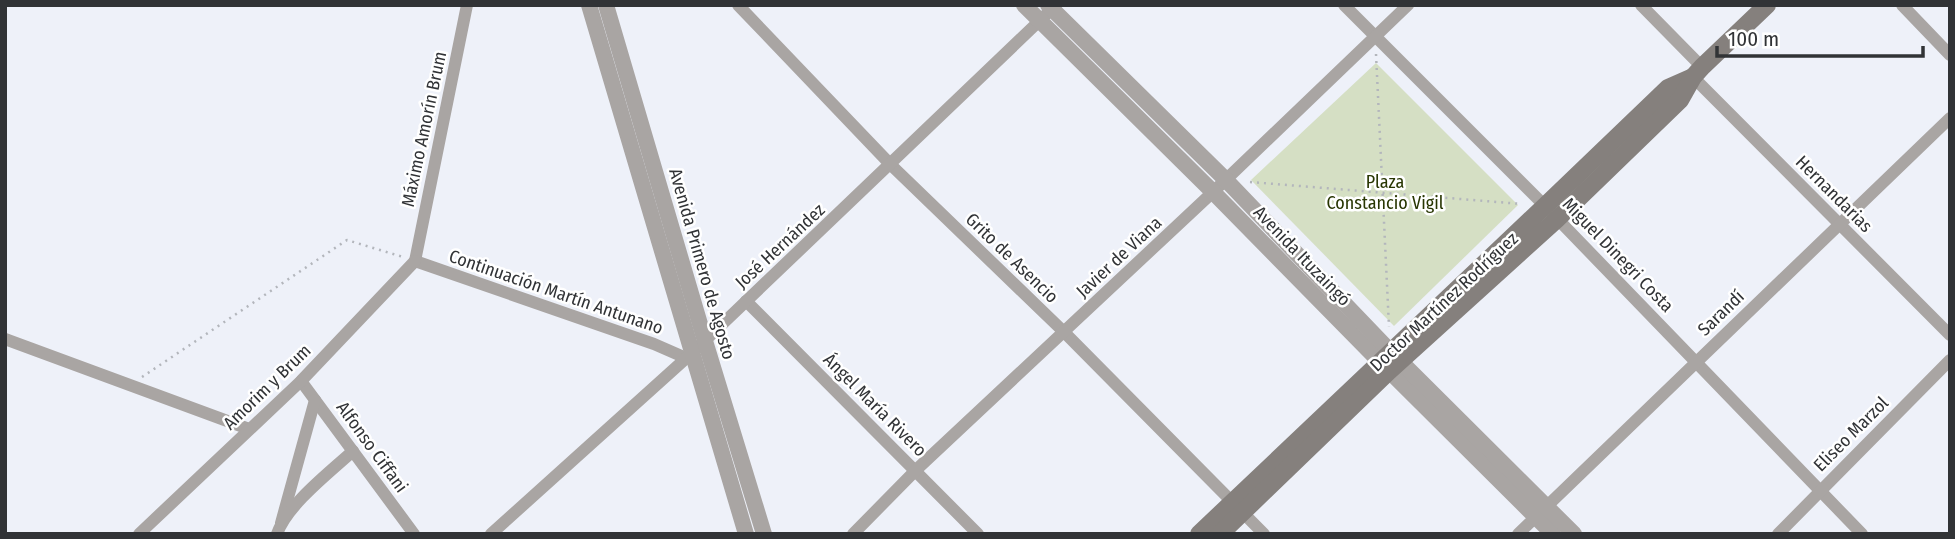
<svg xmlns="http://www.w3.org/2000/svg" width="1955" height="539" viewBox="0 0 1955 539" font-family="'Fira Sans Condensed',sans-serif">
	<rect width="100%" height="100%" fill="#eef1f9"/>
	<path fill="#d5dfc4" d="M1376 63 1518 205 1394 326 1251 180Z"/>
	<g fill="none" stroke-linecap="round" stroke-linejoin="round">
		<g stroke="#b3b6bc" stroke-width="2.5" stroke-dasharray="2 5" stroke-linecap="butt">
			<path d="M1376 54 1389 327"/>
			<path d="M1250 182 1522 204"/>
			<path d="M142 377 347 240 403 257"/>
		</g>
		<g stroke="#a9a5a3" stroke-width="12">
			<path d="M738 5 891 165 1064 332 1264 534"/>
			<path d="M1344 5 1545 206 1862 534"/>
			<path d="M1641 5 1702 67"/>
			<path d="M1902 5 1950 55"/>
			<path d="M1693 77 1950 335"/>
			<path d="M415 261 654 344 686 358"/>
			<path d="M415 261 467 5"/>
			<path d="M746 301 978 534"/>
			<path d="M5 339 249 429"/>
			<path d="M301 381 414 534"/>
			<path d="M281 523 315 400"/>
			<path d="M139 534 301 381 415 261"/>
			<path d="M277 534C287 505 330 472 353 451"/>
			<path d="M491 534 693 352 1056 5"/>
			<path d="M853 534 916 470 1213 192 1408 5"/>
			<path d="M1518 534 1950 118"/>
			<path d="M1778 534 1950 360"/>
		</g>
		<g stroke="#a9a5a3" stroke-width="16">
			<path d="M589 5 746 534"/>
			<path d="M606 5 705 341 764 534"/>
			<path d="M1024 5 1213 192 1380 362 1553 534"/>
			<path d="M1048 5 1226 180 1390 351 1574 534"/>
		</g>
		<g stroke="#85807d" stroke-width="18">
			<path d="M1199 534 1545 206 1668 88 1693 77"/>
			<path d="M1220 534 1389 371 1557 219 1680 100 1693 77 1702 67 1767 5"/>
		</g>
	</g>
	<g text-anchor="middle" stroke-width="5" stroke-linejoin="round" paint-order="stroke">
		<g font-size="18" fill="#313336" stroke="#fff">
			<text transform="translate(424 129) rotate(-78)" y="6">Máximo Amorín Brum</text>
			<text transform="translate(1834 194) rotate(45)" y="6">Hernandarias</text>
			<text transform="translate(780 246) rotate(-43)" y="6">José Hernández</text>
			<text transform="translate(1618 255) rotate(46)" y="6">Miguel Dinegri Costa</text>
			<text transform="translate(1302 256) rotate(46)" y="6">Avenida Ituzaingó</text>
			<text transform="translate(1119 257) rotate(-43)" y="6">Javier de Viana</text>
			<text transform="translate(1012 258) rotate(44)" y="6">Grito de Asencio</text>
			<text transform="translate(702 264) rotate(74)" y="6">Avenida Primero de Agosto</text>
			<text transform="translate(556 292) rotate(19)" y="6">Continuación Martín Antunano</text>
			<text transform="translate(1444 302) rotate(-43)" y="6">Doctor Martínez Rodríguez</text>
			<text transform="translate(1721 313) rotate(-44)" y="6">Sarandí</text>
			<text transform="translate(267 387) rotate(-44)" y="6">Amorim y Brum</text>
			<text transform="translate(875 405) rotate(45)" y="6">Ángel María Rivero</text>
			<text transform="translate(1851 434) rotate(-45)" y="6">Eliseo Marzol</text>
			<text transform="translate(372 447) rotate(54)" y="6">Alfonso Ciffani</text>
		</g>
		<g font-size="18" fill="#283602" stroke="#fff">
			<text x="1385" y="188">Plaza<tspan x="1385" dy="21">Constancio Vigil</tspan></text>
		</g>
	</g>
	<rect width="1955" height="539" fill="none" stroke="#313336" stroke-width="14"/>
	<path d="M1717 46v10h206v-10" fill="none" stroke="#313336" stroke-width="3.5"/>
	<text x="1728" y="46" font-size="21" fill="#313336" stroke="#ffffff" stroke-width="5" paint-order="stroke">100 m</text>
</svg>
